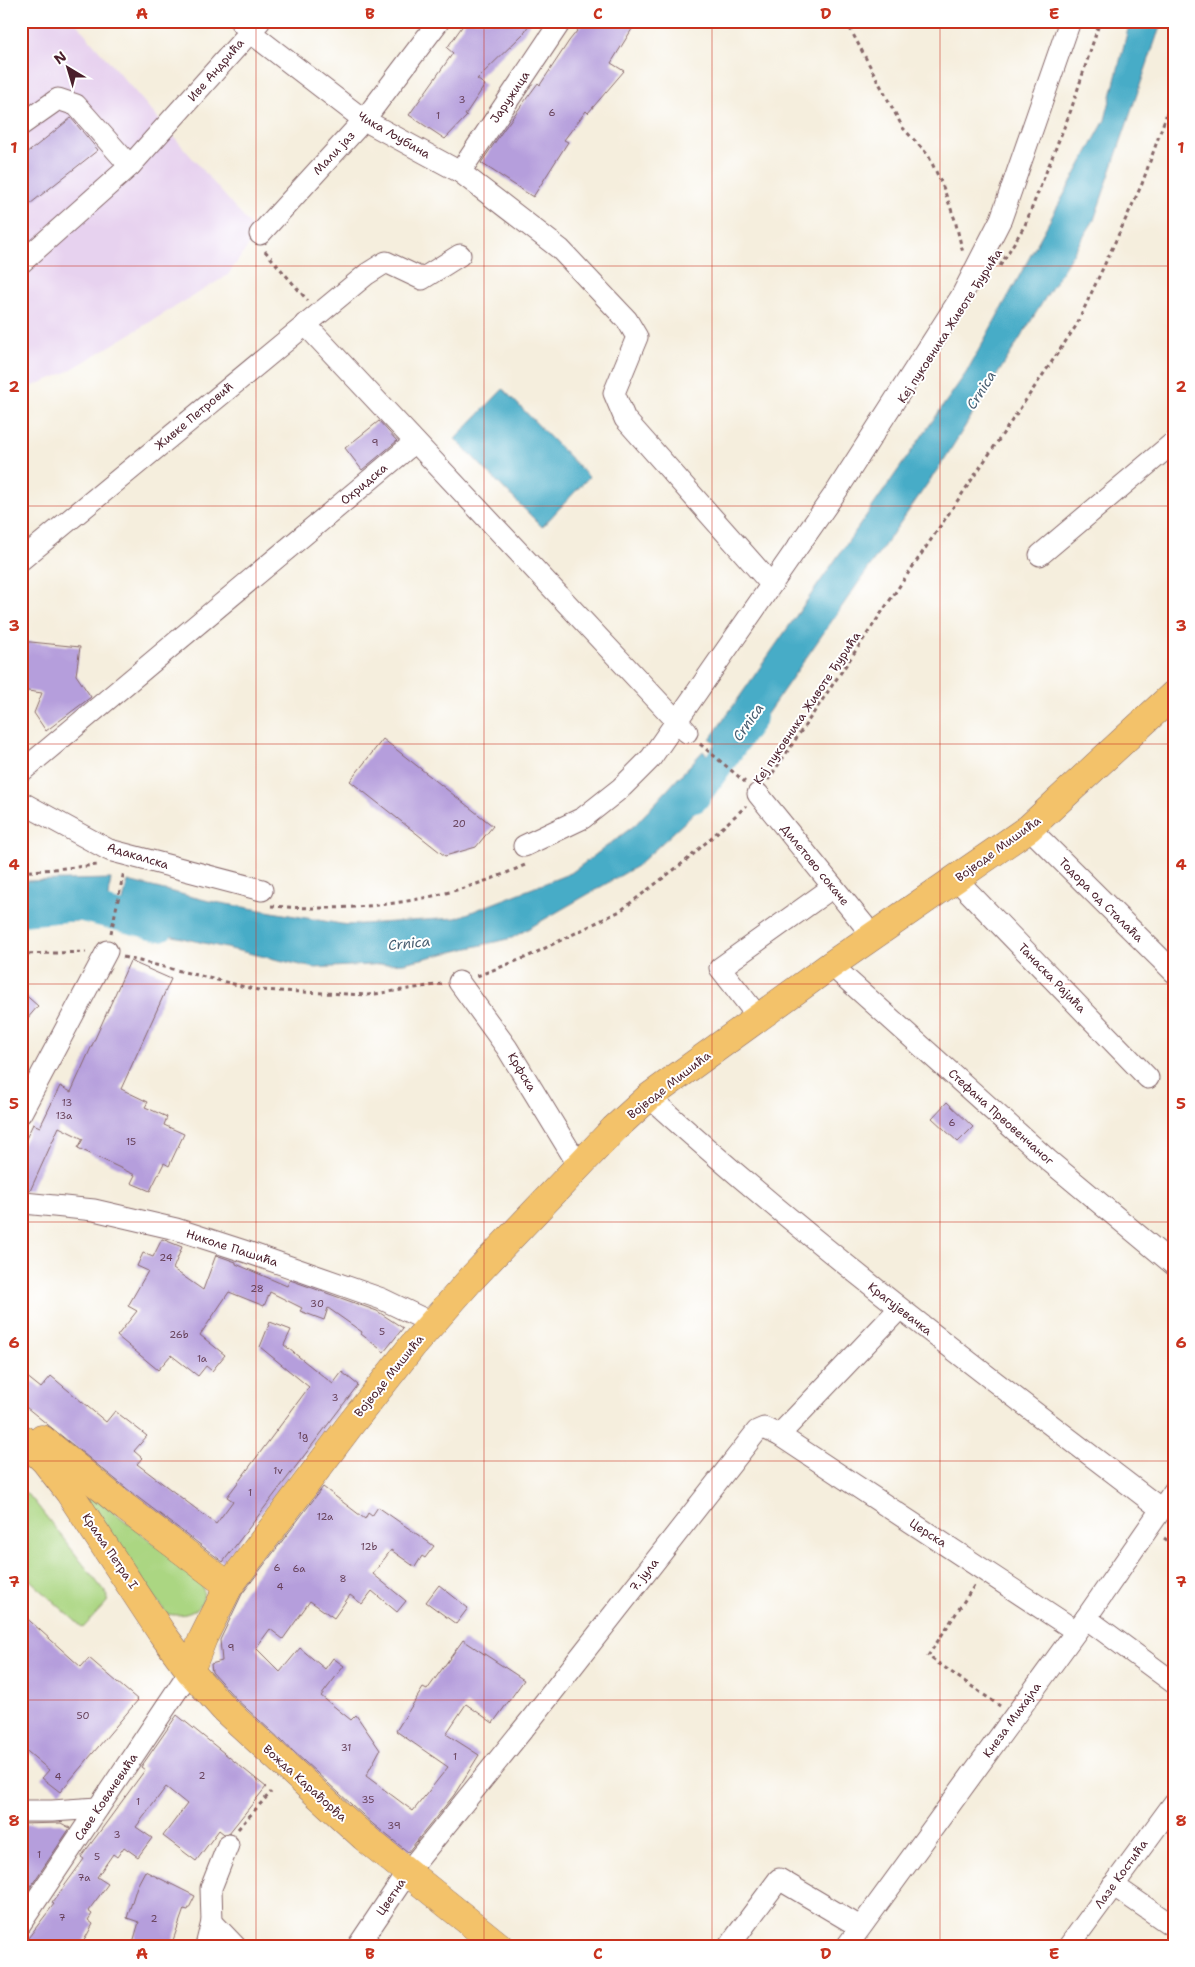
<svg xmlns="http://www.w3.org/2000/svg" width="1195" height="1967" viewBox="0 0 1195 1967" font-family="'Shantell Sans',sans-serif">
	<rect width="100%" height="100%" fill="#fff"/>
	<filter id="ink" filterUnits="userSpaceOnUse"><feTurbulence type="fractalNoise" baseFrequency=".02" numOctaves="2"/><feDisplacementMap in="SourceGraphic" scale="10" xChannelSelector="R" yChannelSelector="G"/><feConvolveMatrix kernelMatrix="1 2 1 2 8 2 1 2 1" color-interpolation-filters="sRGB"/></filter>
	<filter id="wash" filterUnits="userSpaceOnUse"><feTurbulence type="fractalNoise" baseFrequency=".0096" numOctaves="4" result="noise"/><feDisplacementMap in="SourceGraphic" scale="20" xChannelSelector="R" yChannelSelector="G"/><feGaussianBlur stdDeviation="1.12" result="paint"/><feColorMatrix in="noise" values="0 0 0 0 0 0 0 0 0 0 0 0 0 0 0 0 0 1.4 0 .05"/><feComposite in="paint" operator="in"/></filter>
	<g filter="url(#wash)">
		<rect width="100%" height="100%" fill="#f5eedd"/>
		<path fill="#e7d2ef" d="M21 21H74L257 233 228 275 67 372 21 391Z"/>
		<g fill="#abd682" stroke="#7a7a56">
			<path d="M65 1474 199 1578C213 1604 193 1619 167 1614Z"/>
			<path d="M21 1488 34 1501 108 1596 107 1602 83 1628 21 1572Z"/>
		</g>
		<g fill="#47acc7" stroke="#486679">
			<path d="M1130 21H1162L1094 220 944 460 737 757 710 739 966 373 1105 120Z"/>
			<path d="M503 389 589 477 542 527 455 439Z"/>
			<path d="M703 751 726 774 688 819 637 866 512 938 404 963 314 968 173 936 118 921 128 881 209 901 347 925 456 918 571 873 635 825Z"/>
			<path d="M111 879 104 920 21 923V881Z"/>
		</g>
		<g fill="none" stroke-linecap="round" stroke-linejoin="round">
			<g stroke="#47acc7" stroke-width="30">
				<path d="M694 798 752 717"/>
				<path d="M21 911 78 906 160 926"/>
			</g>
		</g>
		<g id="blocks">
			<g fill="#b59edc">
				<path d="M466 21H531L524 33 477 79 485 85 465 115 467 116 445 139 409 115 453 53 447 48Z"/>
				<path d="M585 21H637L611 63 624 71 588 113 586 111 564 140 568 142 533 197 481 163 504 129 538 83 540 85 569 41Z"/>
				<path d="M71 118 98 150 21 211V158Z"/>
				<path d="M379 421 397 441 362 470 345 448Z"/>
				<path d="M21 641 80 647 76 675 91 697 46 731 34 713 42 693 21 690Z"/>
				<path d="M383 739 493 826 476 847 445 856 350 781Z"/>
				<path d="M130 961 171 979 121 1089 148 1102 145 1107 167 1117 164 1125 184 1134 169 1166 164 1163 150 1191 131 1183 135 1175 78 1148 83 1139 59 1127 30 1191H21V1149L33 1124 40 1127 60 1086 71 1092Z"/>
				<path d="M21 991 38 1006 21 1026Z"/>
				<path d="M947 1102 973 1127 958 1142 932 1118Z"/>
				<path d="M162 1239 182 1247 173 1269 203 1290 216 1255 236 1262V1264L287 1286 290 1280 377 1311 403 1328 384 1352 361 1334 362 1332 328 1308 324 1320 300 1311 302 1308 270 1292 264 1306 229 1292 200 1335 225 1355 212 1371 206 1366 198 1376 171 1355 158 1370 117 1336 137 1311 128 1306 148 1271 137 1266 143 1253 153 1257Z"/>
				<path d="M270 1322 291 1330 284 1345 333 1384 342 1372 358 1385 223 1562 136 1496 21 1403V1372L41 1388 51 1376 106 1422 115 1411 147 1436 134 1451 142 1458 137 1464 216 1524 233 1501 227 1497 309 1387 260 1347Z"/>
				<path d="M323 1487 365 1519 368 1513 372 1516 378 1507 434 1546 425 1558 422 1556 415 1567 391 1550 373 1574 406 1601 397 1612 372 1591 362 1604 350 1595 334 1618 310 1601 283 1639 270 1629 256 1648 280 1672 300 1648 325 1669 333 1658 344 1666 321 1696 351 1720 356 1715 380 1750 366 1776 413 1811 448 1767 396 1731 423 1688 427 1690 463 1640 524 1680 493 1723 466 1704 446 1734 479 1755 454 1795 408 1852 374 1825 236 1699 212 1672 211 1664 222 1661 220 1640 242 1594Z"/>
				<path d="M439 1585 468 1608 456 1624 426 1602Z"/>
				<path d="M21 1613 81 1667 89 1658 138 1700 60 1792 42 1778 49 1770 21 1746Z"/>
				<path d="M177 1715 266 1787 229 1833 224 1834 219 1830 196 1861 163 1836 187 1804 166 1787 136 1827 152 1838 138 1857 124 1847 117 1857 113 1854 97 1877 108 1884 88 1911 92 1914 88 1920 93 1924 81 1946H22L54 1904 52 1903 84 1859 81 1857 145 1770 141 1767Z"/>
				<path d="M61 1823 70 1828 25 1895 21 1893V1824Z"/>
				<path d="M145 1871 195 1896 188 1910 184 1909 171 1946H132L139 1922 127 1918 137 1886Z"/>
			</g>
		</g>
	</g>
	<g filter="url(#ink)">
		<use href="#blocks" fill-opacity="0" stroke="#866769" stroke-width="1"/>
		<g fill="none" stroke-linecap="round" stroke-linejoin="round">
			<defs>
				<g id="minor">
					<path d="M240 21 250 32 364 120 460 172 560 249 627 320 637 337 614 393 625 419 771 584"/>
					<path d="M21 125 58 99 76 105 130 166"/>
					<path d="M460 172 561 21"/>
					<path d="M260 234 364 120 439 21"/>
					<path d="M21 263 130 166 260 21"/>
					<path d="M305 324 687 732"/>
					<path d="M1040 555 1174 442"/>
					<path d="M21 560 367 274 386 262 422 279 460 255"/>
					<path d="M21 772 415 442"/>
					<path d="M758 794 873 936"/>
					<path d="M21 802 109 850 262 890"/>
					<path d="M1029 828 1174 972"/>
					<path d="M524 846 583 818 621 788 651 758 838 489 961 297 1001 219 1070 21"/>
					<path d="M956 879 1148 1078"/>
					<path d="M831 965 1048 1160 1174 1265"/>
					<path d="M459 982 507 1048 579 1166"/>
					<path d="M759 1018 720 968 833 887"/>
					<path d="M649 1097C812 1245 987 1376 1161 1509"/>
					<path d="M21 1113 107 951"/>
					<path d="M24 1203 94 1210 176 1229 247 1252 382 1299 432 1323"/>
					<path d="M779 1435 899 1309"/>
					<path d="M1086 1618 1174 1683"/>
					<path d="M21 1811H52L98 1808"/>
					<path d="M1113 1885 1174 1927"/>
					<path d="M212 1922 211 1888 228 1845"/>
					<path d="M21 1923 190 1671"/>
					<path d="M206 1946 212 1922 235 1946"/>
					<path d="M358 1946 407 1873 533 1717 757 1431 764 1428 779 1435 1076 1631"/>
					<path d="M729 1946 779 1879 860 1927"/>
					<path d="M847 1946 1086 1618 1174 1491"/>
					<path d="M1069 1946 1174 1803"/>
				</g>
				<g id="major">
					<path d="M21 1438 45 1461 69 1492 161 1632 190 1671 225 1710 364 1837 499 1946"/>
					<path d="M42 1439 126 1508 229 1586"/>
					<path d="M190 1671 203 1638 229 1586 350 1425 413 1345 472 1278 614 1129 649 1097 831 965 1029 828 1174 694"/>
				</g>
			</defs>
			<use href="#minor" stroke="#866769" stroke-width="23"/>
			<use href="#major" stroke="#866769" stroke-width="29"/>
			<g stroke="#866769" stroke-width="3" stroke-dasharray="4 4" stroke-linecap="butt">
				<path d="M846 21 903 128 928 155 942 184 955 220 963 253"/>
				<path d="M265 251 308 301"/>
				<path d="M1000 266 1025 225 1071 110 1100 21"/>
				<path d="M700 744 745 782"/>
				<path d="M768 780 1076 326 1142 184 1174 93"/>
				<path d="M21 872 98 865"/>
				<path d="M271 906C360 913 444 902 525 865"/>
				<path d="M111 933 124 871"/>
				<path d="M21 954 86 952"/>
				<path d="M123 957 258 990 368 995 442 984"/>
				<path d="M477 976 527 957 620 911 688 859 746 806"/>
				<path d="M1164 1538 1174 1545"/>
				<path d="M974 1586 928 1656 1000 1706"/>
				<path d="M238 1829 271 1792"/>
			</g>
			<use href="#minor" stroke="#fff" stroke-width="21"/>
			<use href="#major" stroke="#f3c26a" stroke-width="28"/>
		</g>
	</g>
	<path fill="none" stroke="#c8321e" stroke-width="1" stroke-opacity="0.55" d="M256 21V1946M484 21V1946M712 21V1946M940 21V1946M21 266H1174M21 506H1174M21 744H1174M21 984H1174M21 1222H1174M21 1461H1174M21 1700H1174"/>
	<g text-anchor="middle" stroke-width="4" stroke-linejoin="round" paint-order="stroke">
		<g font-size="10" fill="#653f57">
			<text x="462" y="103">3</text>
			<text x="552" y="116">6</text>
			<text x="438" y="119">1</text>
			<text x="375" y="446">9</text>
			<text x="459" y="827">20</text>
			<text x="67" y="1106">13</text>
			<text x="64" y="1119">13a</text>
			<text x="952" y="1126">6</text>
			<text x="131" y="1145">15</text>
			<text x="166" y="1261">24</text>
			<text x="257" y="1292">28</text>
			<text x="317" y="1307">30</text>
			<text x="382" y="1335">5</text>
			<text x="179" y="1338">26b</text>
			<text x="202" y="1362">1a</text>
			<text x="335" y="1401">3</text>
			<text x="303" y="1439">1g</text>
			<text x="278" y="1474">1v</text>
			<text x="250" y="1496">1</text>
			<text x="325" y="1520">12a</text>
			<text x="369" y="1550">12b</text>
			<text x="277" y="1571">6</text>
			<text x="299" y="1572">6a</text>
			<text x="343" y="1582">8</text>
			<text x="280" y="1590">4</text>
			<text x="231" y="1651">9</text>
			<text x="83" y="1719">50</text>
			<text x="346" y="1751">31</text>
			<text x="455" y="1760">1</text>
			<text x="202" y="1779">2</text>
			<text x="58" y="1780">4</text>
			<text x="368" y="1803">35</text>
			<text x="138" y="1805">1</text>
			<text x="394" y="1829">39</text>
			<text x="117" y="1838">3</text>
			<text x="39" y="1858">1</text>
			<text x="97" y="1860">5</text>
			<text x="84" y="1881">7a</text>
			<text x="62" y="1921">7</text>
			<text x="154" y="1922">2</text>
		</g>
		<g font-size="12" fill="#4a1f2b" stroke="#fff">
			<text transform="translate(216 70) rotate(-49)" y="4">Иве Андрића</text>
			<text transform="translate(510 97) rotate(-56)" y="4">Јаружица</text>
			<text transform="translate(394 135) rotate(30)" y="4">Чика Љубина</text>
			<text transform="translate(334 153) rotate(-47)" y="4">Мали јаз</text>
			<text transform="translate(950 326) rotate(-57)" y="4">Кеј пуковника Животе Ђурића</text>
			<text transform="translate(194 416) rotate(-40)" y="4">Живке Петровић</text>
			<text transform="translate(364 484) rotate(-40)" y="4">Охридска</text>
			<text transform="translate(807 708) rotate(-56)" y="4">Кеј пуковника Животе Ђурића</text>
			<text transform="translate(998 849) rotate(-36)" y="4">Војводе Мишића</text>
			<text transform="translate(138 856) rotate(17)" y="4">Адакалска</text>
			<text transform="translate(815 865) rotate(51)" y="4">Дилетово сокаче</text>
			<text transform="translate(1101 900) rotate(45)" y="4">Тодора од Сталаћа</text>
			<text transform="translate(1052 978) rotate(46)" y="4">Танаска Рајића</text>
			<text transform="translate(522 1072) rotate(59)" y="4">Крфска</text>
			<text transform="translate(669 1085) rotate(-38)" y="4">Војводе Мишића</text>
			<text transform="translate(1001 1117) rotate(42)" y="4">Стефана Првовенчаног</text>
			<text transform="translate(232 1248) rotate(18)" y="4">Николе Пашића</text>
			<text transform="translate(900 1309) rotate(38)" y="4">Крагујевачка</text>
			<text transform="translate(389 1376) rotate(-51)" y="4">Војводе Мишића</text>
			<text transform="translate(928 1533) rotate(33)" y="4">Церска</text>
			<text transform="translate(110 1551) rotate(56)" y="4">Краља Петра I</text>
			<text transform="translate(644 1575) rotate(-52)" y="4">7. јула</text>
			<text transform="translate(1012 1720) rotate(-54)" y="4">Кнеза Михајла</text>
			<text transform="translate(305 1783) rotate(42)" y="4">Вожда Карађорђа</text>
			<text transform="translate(106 1797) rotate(-56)" y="4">Саве Ковачевића</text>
			<text transform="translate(1121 1874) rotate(-54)" y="4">Лазе Костића</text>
			<text transform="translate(391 1897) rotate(-56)" y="4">Цветна</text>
		</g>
		<g font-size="14" font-style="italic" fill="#495e71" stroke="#fff">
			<text transform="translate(981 390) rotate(-58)" y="5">Crnica</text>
			<text transform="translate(748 722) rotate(-55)" y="5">Crnica</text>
			<text transform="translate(409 943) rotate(-6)" y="5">Crnica</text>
		</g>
	</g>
	<rect width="1195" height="1967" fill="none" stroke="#fff" stroke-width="55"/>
	<g transform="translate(68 68) rotate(322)" stroke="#ffffff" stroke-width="4" paint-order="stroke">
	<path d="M0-4L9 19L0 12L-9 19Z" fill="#4a1f2b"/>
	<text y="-8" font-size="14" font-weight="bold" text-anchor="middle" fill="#4a1f2b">N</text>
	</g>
	<rect x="28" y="28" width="1140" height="1912" fill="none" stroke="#c8321e" stroke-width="2"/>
	<g font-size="16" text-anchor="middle" font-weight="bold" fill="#c8321e">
		<text x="142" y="19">A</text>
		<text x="370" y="19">B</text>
		<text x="598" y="19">C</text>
		<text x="826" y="19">D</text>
		<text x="1054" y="19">E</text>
		<text x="14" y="153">1</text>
		<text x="1181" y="153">1</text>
		<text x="14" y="392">2</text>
		<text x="1181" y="392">2</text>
		<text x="14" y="631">3</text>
		<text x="1181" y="631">3</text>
		<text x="14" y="870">4</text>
		<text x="1181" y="870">4</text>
		<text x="14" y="1109">5</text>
		<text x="1181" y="1109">5</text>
		<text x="14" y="1348">6</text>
		<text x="1181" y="1348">6</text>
		<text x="14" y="1587">7</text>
		<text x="1181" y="1587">7</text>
		<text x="14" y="1826">8</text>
		<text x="1181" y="1826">8</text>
		<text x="142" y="1959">A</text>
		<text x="370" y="1959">B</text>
		<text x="598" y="1959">C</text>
		<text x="826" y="1959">D</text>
		<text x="1054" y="1959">E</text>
	</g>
</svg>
